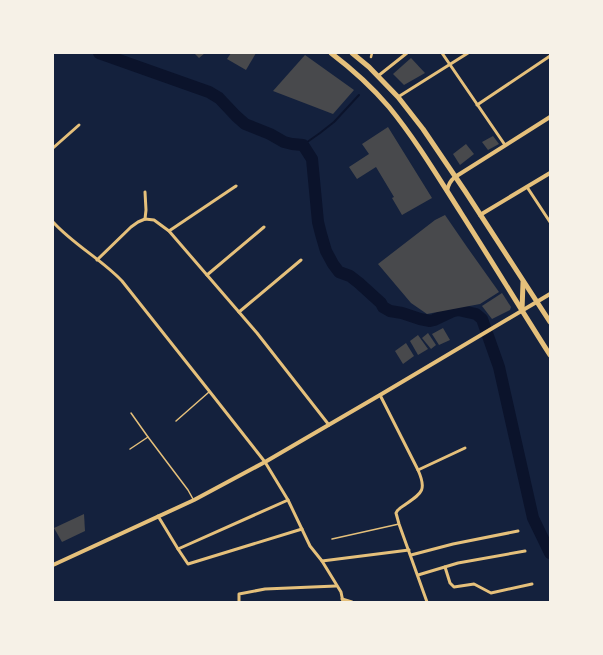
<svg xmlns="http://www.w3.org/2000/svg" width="603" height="655" viewBox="0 0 603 655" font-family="'PT Sans Narrow',sans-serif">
	<rect width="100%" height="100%" fill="#14213d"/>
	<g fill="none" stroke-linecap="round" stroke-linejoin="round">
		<path stroke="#0b132b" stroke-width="2" d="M303 145 320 133 334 122 359 95"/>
		<path stroke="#0b132b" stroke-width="12" d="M99 53 209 92 219 98 236 116 245 124 270 134 284 142 292 144 303 145 312 159 318 222 321 234 326 251 333 264 339 272 350 276 359 283 381 303 383 307 390 311 402 313 420 319 430 321 434 320 453 311 458 310 476 314 482 319 499 367 533 518 550 553"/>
	</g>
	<g fill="#48494c">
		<path d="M194 53H205L199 58Z"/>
		<path d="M231 53H256L246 70 227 59Z"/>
		<path d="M305 55 354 90 333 114 273 91Z"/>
		<path d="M411 58 425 73 404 85 393 74Z"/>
		<path d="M388 127 432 198 402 215 392 198 394 197 376 167 357 179 349 167 369 154 362 144Z"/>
		<path d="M493 136 499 144 488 150 482 142Z"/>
		<path d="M466 144 474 154 460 165 453 154Z"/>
		<path d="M445 215 467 247 499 292 480 304 427 314 411 303 378 264 435 220Z"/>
		<path d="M502 293 511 307 510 310 492 319 482 306Z"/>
		<path d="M443 328 450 340 439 345 432 334Z"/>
		<path d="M428 333 436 345 431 349 422 338Z"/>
		<path d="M418 335 428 349 418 355 410 341Z"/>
		<path d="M406 343 414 356 403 364 395 351Z"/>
		<path d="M84 514 85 531 62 542 54 528Z"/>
	</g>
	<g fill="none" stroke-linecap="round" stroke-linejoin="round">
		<g stroke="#e5c07b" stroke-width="1.5">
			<path d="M131 413 148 437 188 490 193 499"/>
			<path d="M176 421 209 392"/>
			<path d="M130 449 148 437"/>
			<path d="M332 539 399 524"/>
		</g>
		<path stroke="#e5c07b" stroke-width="2.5" d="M371 57 372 53"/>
		<g stroke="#e5c07b" stroke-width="3">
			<path d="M442 53 505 145"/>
			<path d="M378 76 407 53"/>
			<path d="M398 97 468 53"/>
			<path d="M477 105 550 56"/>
			<path d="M53 148 79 125"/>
			<path d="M527 187 550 222"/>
			<path d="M145 219 146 210 145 192"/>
			<path d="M53 222C74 245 101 259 122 281L210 392 265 462 288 500 310 546 322 561 341 592 343 602"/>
			<path d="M169 231 236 186"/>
			<path d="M97 260 131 227 138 222 145 219 154 220 169 231 257 333 329 425"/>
			<path d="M207 275 264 227"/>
			<path d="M239 312 301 260"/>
			<path d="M380 395 418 470C427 490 422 493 406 504 402 507 398 508 396 513L399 524 427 602"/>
			<path d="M418 470 465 448"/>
			<path d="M158 516 178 549 188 564 302 529"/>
			<path d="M178 549 288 500"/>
			<path d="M411 555 453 544 518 531"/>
			<path d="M322 561 409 550"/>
			<path d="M445 567 450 583 454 587 474 584 491 593 532 584"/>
			<path d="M418 575 458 563 525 551"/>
			<path d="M342 599 352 602"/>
			<path d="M239 602V594L265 589 336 586"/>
		</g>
		<g stroke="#e5c07b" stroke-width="4">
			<path d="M447 191C448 185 450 181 455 177L550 117"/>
			<path d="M480 215 550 173"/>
			<path d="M53 565 194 500 265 462 380 395 550 294"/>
		</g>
		<g stroke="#e5c07b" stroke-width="5">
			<path d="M331 53C352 69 372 87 389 107 416 140 438 177 461 213 491 260 520 308 550 355"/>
			<path d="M352 53 369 67 398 97 423 129 465 191 550 322"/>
			<path d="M522 311 523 282"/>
		</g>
	</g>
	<rect width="603" height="655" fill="none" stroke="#f6f1e7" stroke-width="108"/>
</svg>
